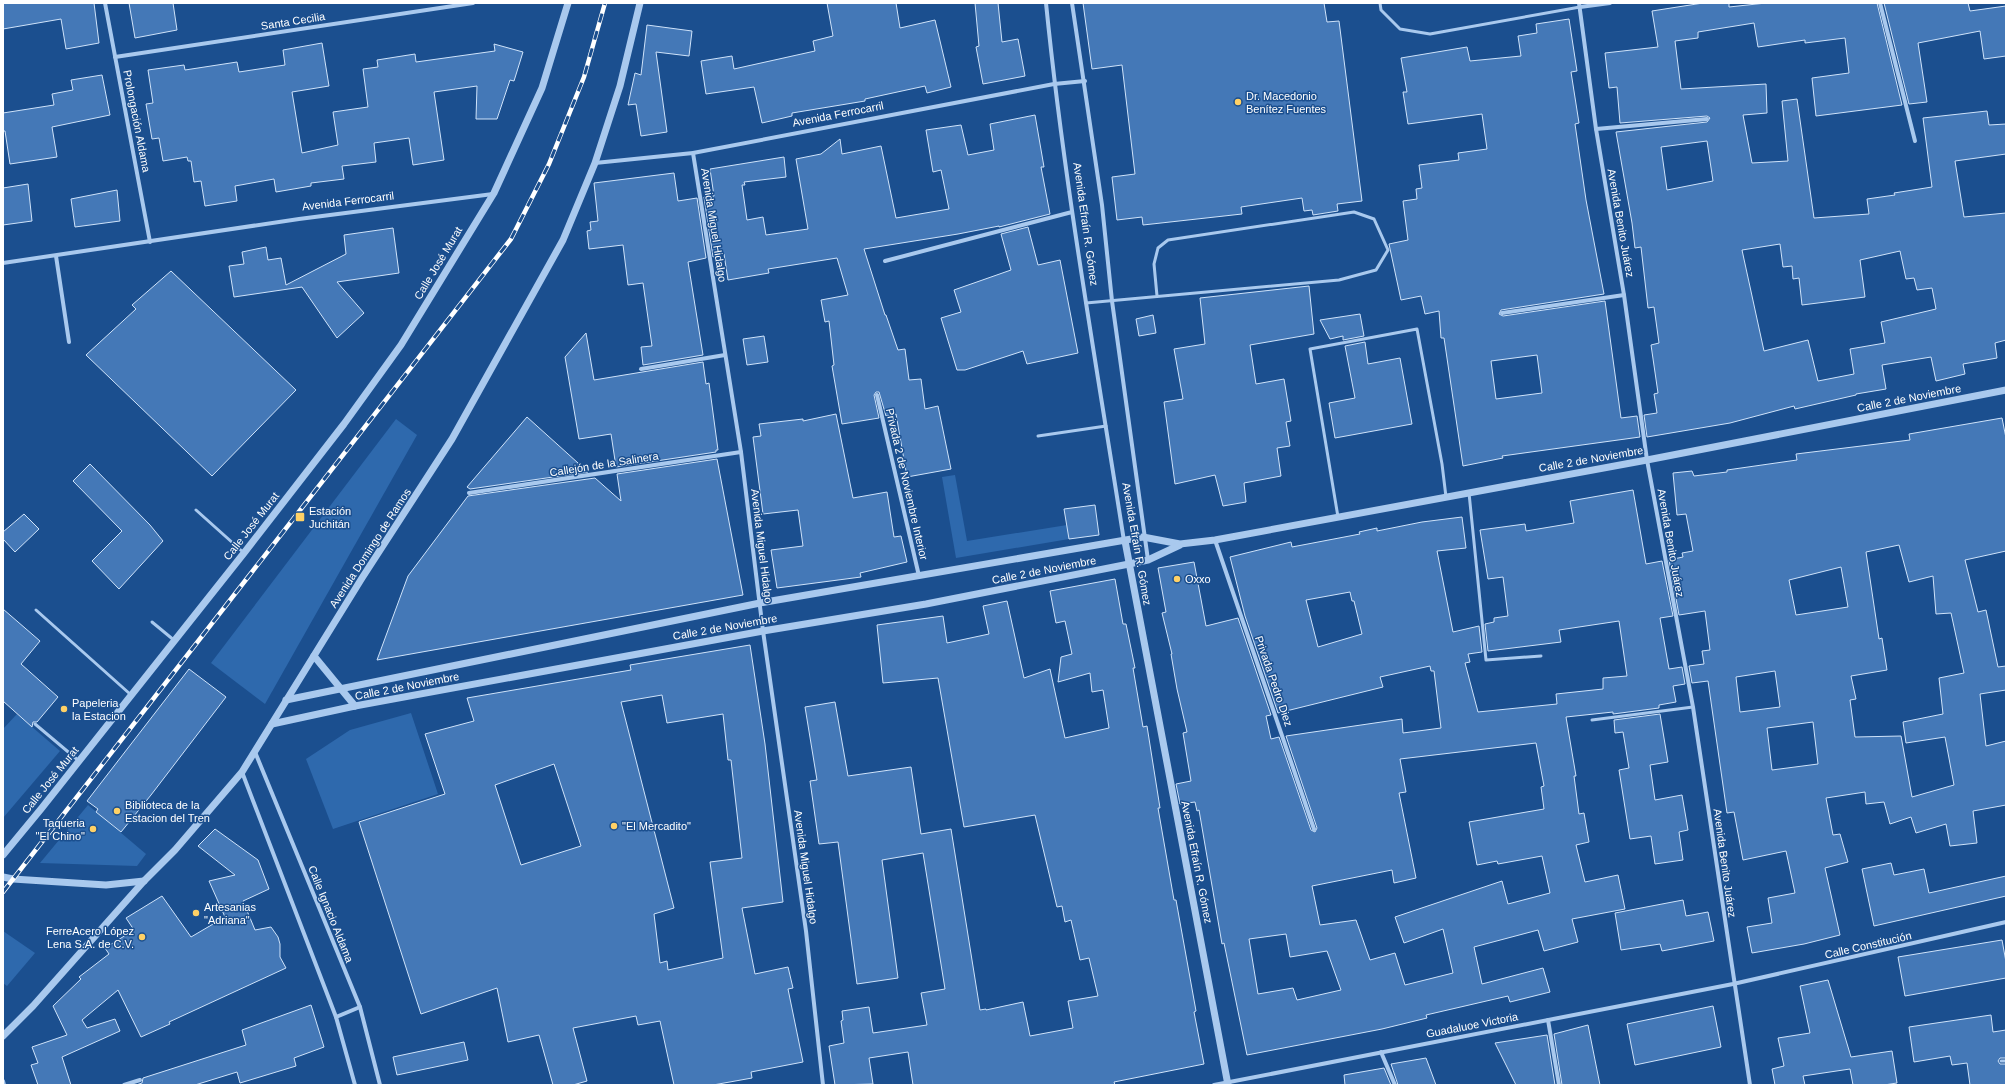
<svg xmlns="http://www.w3.org/2000/svg" width="2009" height="1088" viewBox="0 0 2009 1088" font-family="Arial,sans-serif">
	<rect width="100%" height="100%" fill="#1b4f8f"/>
	<g fill="#2e69ad">
		<path d="M396 419 417 435 265 704 211 663Z"/>
		<path d="M955 475 967 541 1067 525 1069 539 956 558 942 477Z"/>
		<path d="M411 713 438 794 333 829 306 759 350 730Z"/>
		<path d="M17 714 60 751 3 818V729Z"/>
		<path d="M88 805 146 854 137 866 40 863Z"/>
		<path d="M3 931 35 953 7 986 3 983Z"/>
	</g>
	<g fill="#4478b7" stroke="#cfe3fa" fill-rule="evenodd">
		<path d="M3 3H94L99 43 66 49 61 19 3 29Z"/>
		<path d="M129 3H173L177 30 135 38Z"/>
		<path d="M827 3H896L900 28 935 20 951 87 927 93 925 86 865 99V101L792 113V116L762 123 754 87 706 94 701 61 732 56 734 69 815 51 813 41 833 36Z"/>
		<path d="M975 3H998L1002 42 1018 39 1025 76 983 84 976 47 979 46Z"/>
		<path d="M1083 3H1324L1327 22 1339 21 1362 201 1337 204 1338 211 1313 215 1312 210 1304 211 1302 198 1241 207 1242 214 1143 225 1142 217 1117 220 1112 177 1135 174 1122 65 1092 69Z"/>
		<path d="M1703 3H1729V7L1766 3H1877L1902 105 1816 116 1812 78 1849 73 1845 38 1805 43V40L1758 47 1754 23 1698 32V38L1675 41 1681 89 1766 84 1767 113 1743 115 1752 163 1788 161 1782 101 1797 99 1814 218 1869 214 1867 199 1895 195 1894 193 1932 187 1923 118 1987 111 1989 125 2006 124V154L1955 161 1964 217 2006 213V340L1995 343 1997 358 1963 364 1965 374 1936 381 1931 357 1882 365 1886 389 1856 394V395L1795 409 1794 406 1730 423 1647 437 1644 415 1657 413 1654 394 1658 393 1651 345 1659 343 1654 307 1648 308 1641 247 1635 248 1632 223 1616 132 1707 122 1710 118 1707 116 1620 123 1617 87 1609 88 1605 53 1658 47 1652 11ZM1707 141 1713 181 1667 190 1661 147ZM1780 244 1783 267 1792 266 1793 279 1799 278 1802 305 1865 297 1860 260 1900 251 1906 279 1914 278 1917 290 1932 288 1936 309 1881 322 1885 343 1850 349 1854 374 1818 381 1808 340 1764 351 1742 250Z"/>
		<path d="M1884 3H1968L1970 11 2006 6V56L1984 59 1980 31 1918 43 1927 102 1909 104Z"/>
		<path d="M1569 19 1577 71 1571 72 1579 123 1575 124 1586 200 1604 294 1501 310 1499 314 1503 316 1605 301 1621 418 1637 416 1640 437 1502 456 1503 458 1463 466 1444 338H1441L1439 311 1425 314 1421 296 1401 300 1389 244 1408 240 1403 201 1417 199 1416 189 1422 188 1419 165 1459 160 1458 153 1487 149 1482 114 1408 124 1403 92H1407L1401 58 1467 47 1470 61 1521 56 1518 36 1537 33 1536 24ZM1537 355 1542 393 1496 399 1491 361Z"/>
		<path d="M647 25 692 31 689 56 656 52 667 132 641 136 636 104 628 105 635 73 641 75Z"/>
		<path d="M322 43 329 86 292 92 302 153 338 145 333 112 368 107 363 69 378 67 377 60 415 54 416 62 495 51 494 44 523 52 514 81 510 80 497 119H476L477 86 434 92 444 160 413 165 409 138 374 143 376 162 342 166 344 179 311 183V186L276 192 274 179 235 186 237 201 205 206 201 181 194 182 191 161H188L187 157 163 161 159 138 152 139 146 104 153 103 148 70 184 65 185 70 237 62 239 72 285 65 283 50Z"/>
		<path d="M102 75 110 115 52 127 57 157 10 164 5 131H3V113L54 105 52 94 73 90 71 80Z"/>
		<path d="M1035 115 1044 167H1041L1050 214 999 227V226L958 234 864 249 885 315H886L898 350 905 349 909 380 921 379 925 409 938 406 951 469 907 477 896 414 886 416 879 392H876L874 395 879 418 842 424 832 366 834 365 829 321 825 322 821 300 848 295 837 258 768 269 769 273 728 280 724 254 713 257 704 197 714 196 710 169 784 157 786 177 744 182 745 185H742L747 220 763 217 766 235 808 229 796 159 821 154 840 139 842 154 881 146 896 218 949 209 941 170 933 172 926 130 961 125 968 155 994 150 990 124Z"/>
		<path d="M674 173 678 201 697 198 706 258 688 262 703 355 643 365 641 347 652 346 643 283 628 285 623 245 589 249 587 231 591 230 590 222 598 221 594 183Z"/>
		<path d="M28 184 32 221 3 225V188Z"/>
		<path d="M117 190 120 221 75 227 71 199Z"/>
		<path d="M1028 227 1038 265 1060 260 1078 353 1027 364 1023 351 965 370H957L941 318 961 312 954 290 1011 270 1001 234Z"/>
		<path d="M393 228 399 273 337 282 364 313 337 338 302 287 234 297 229 266 244 264 242 252 266 247 268 260 281 258 286 285 346 254 344 235Z"/>
		<path d="M171 271 296 390 212 476 86 355 136 309 132 305Z"/>
		<path d="M1309 286 1314 334 1250 345 1256 384 1284 379 1291 421 1286 422 1290 446 1277 448 1281 476 1244 483 1246 502 1223 506 1215 475 1175 484 1164 402 1183 399 1174 349 1205 344 1200 298Z"/>
		<path d="M1360 314 1364 336 1343 340V336L1330 339 1320 320Z"/>
		<path d="M1153 315 1156 333 1139 336 1136 319Z"/>
		<path d="M586 333 594 380 703 362 706 384 709 383 718 450H716V452L616 467 611 434 579 439 565 357Z"/>
		<path d="M764 336 768 362 747 365 743 339Z"/>
		<path d="M1365 342 1368 364 1400 358 1412 424 1335 438 1329 403 1355 398 1345 346Z"/>
		<path d="M836 414 853 498 887 492 894 537 901 536 907 562 860 573 861 577 777 588 771 550 803 546 798 510 763 514 753 437 761 436 759 424 803 419V421Z"/>
		<path d="M527 417 588 472 470 489 467 487Z"/>
		<path d="M2002 418 2006 438V551L1965 560 1978 612 1986 610 1998 667 2006 666V690L1980 694 1986 746 2006 741V805L1973 811 1977 843 1950 846 1946 824 1916 833 1911 817 1890 824 1884 802 1866 804 1865 792 1826 798 1833 835 1840 834 1848 862 1825 868 1840 935 1804 944 1752 953 1747 927 1772 923 1768 898 1795 893 1786 851 1743 860 1734 812 1727 813 1708 681 1692 683 1689 666 1704 664 1702 651 1710 650 1705 611 1679 615 1669 560 1683 557 1682 553 1693 551 1686 514 1677 515 1673 473 1692 471 1694 476 1727 472V470L1797 460 1796 454 1910 440 1909 434ZM1899 545 1909 582 1933 576 1936 614 1951 613 1964 673 1939 678 1943 714 1903 722 1906 743 1945 737 1954 785 1912 797 1901 736 1855 737 1850 700 1856 699 1851 676 1887 670 1882 638 1879 639 1866 552ZM1841 567 1848 607 1796 615 1789 580ZM1775 671 1780 707 1740 712 1736 677ZM1813 722 1818 764 1772 770 1767 728Z"/>
		<path d="M717 459 743 595 377 660 408 576 468 496 595 478 621 501 617 474Z"/>
		<path d="M90 464 150 525 163 541 119 589 92 561 122 531 73 481Z"/>
		<path d="M1633 490 1646 564 1662 561 1673 616 1660 618 1669 669 1682 667 1685 684 1673 686 1676 702 1659 705V708L1613 714V712L1566 717 1576 776H1574L1579 814 1584 813 1589 842 1576 845 1585 882 1618 875 1625 909 1572 919 1578 942 1544 951 1538 930 1474 947 1482 984 1543 968 1550 992 1510 1002 1508 996 1426 1015 1427 1018 1382 1029 1247 1055 1224 943 1222 944 1199 810 1197 811 1195 802 1180 804 1176 784 1191 781 1183 733 1187 732 1177 689 1171 654H1172L1162 613 1166 612 1158 568 1194 562 1206 626 1238 618 1271 715 1266 716 1271 739 1279 737 1311 830 1315 832 1317 828 1286 736 1402 719 1403 733 1441 728 1434 671H1431L1430 666 1380 677 1383 687 1278 713 1245 616 1230 557 1291 542 1292 547 1360 534 1359 532 1377 528V531L1422 522 1462 517 1466 548 1437 551 1453 632 1479 626 1482 652 1468 654 1470 662 1465 663 1478 712 1557 704 1556 694 1603 689V678L1627 676 1619 621 1559 630 1561 642 1488 651 1485 624 1494 622V618L1508 616 1503 577 1488 579 1480 530 1525 524 1526 531 1574 523 1570 501ZM1350 592 1352 601H1354L1362 634 1318 647 1306 600ZM1536 743 1544 786 1541 787 1544 809 1469 822 1477 865 1497 861 1498 864 1542 856 1550 893 1508 904 1502 881 1395 917 1404 943 1443 929 1453 973 1405 985 1395 953 1370 960 1356 920 1320 925 1312 886 1392 870 1394 883 1416 878 1399 793 1406 792 1400 759ZM1286 934 1290 957 1327 951 1341 990 1297 1000 1293 988 1258 994 1249 939Z"/>
		<path d="M1095 505 1099 535 1069 539 1064 509Z"/>
		<path d="M24 514 39 529 15 552 3 539V532Z"/>
		<path d="M1115 579 1123 624H1126L1135 668H1133L1143 727 1147 726 1160 808H1158L1174 900H1176L1196 1011 1194 1012 1204 1064 1114 1082 1115 1085H913L908 1052 869 1058 873 1084 835 1085 829 1046 844 1043 841 1021 843 1020 842 1011 869 1007 873 1033 927 1025 921 993 945 989 923 853 882 860 898 978 857 984 838 842 819 844 810 781 817 780 805 707 835 702 848 776 911 767 921 834 951 829 980 1010 986 1009V1010L1023 1002 1030 1036 1073 1028 1068 1001 1098 996 1089 958 1080 960 1071 920 1065 922 1062 906 1057 907 1035 815 964 827 938 678 883 683 877 625 943 616 947 643 989 634 983 606 1007 601 1024 678 1050 669 1065 738 1109 728 1103 690 1092 692 1090 673 1058 682 1061 657 1072 654 1065 621 1056 623 1050 591Z"/>
		<path d="M3 609 40 641 21 664 58 697 37 722H33L32 727 3 701Z"/>
		<path d="M750 645 765 744 783 902 742 908 755 974 788 967 793 988 788 989 803 1062 751 1072 752 1078 713 1085H674L660 1021 638 1025 636 1016 573 1028 587 1081 573 1085H553L539 1035 508 1042 497 988 421 1014 359 822 445 794 425 734 474 721 467 698 631 670 630 665ZM662 695 667 723 723 714 728 760H731L742 858 710 862 723 958 668 970 667 961 660 963 654 914 674 908 621 702ZM554 764 581 846 521 865 495 785Z"/>
		<path d="M189 669 226 697 151 795 121 832 96 812 98 809 87 801Z"/>
		<path d="M1660 714 1668 762 1650 765 1655 800 1682 795 1688 830 1679 832 1683 860 1655 864 1651 836 1630 839 1619 770 1629 768 1623 732 1615 733 1614 720Z"/>
		<path d="M215 829 258 860 269 889 243 901 255 930 271 927 278 937 280 944V957L286 968 169 1022 170 1024 141 1037 118 990 82 1020 87 1028 115 1019 120 1031 62 1057 71 1085H38L31 1065 38 1063 32 1047 67 1035 53 1006 81 979 79 977 109 954 105 948 134 930 126 918 162 896 191 937 225 917 209 881 235 875 198 846Z"/>
		<path d="M1891 863 1894 875 1924 869 1929 893 2006 876V896L1874 926 1862 869Z"/>
		<path d="M1683 900 1686 916 1708 912 1714 941 1662 951 1660 944 1621 950 1615 913Z"/>
		<path d="M2002 940 2006 962V978L1905 996 1898 957Z"/>
		<path d="M1828 980 1851 1057 1892 1051 1897 1083 1884 1085H1853L1850 1069 1803 1076 1805 1085H1775L1772 1069 1784 1066 1778 1038 1810 1033 1800 986Z"/>
		<path d="M311 1005 324 1047 294 1058 296 1066 240 1083 237 1072 195 1085H136L142 1083 143 1078 246 1045 242 1030Z"/>
		<path d="M1713 1006 1721 1047 1635 1065 1627 1024Z"/>
		<path d="M1991 1015 1993 1032 2006 1030V1058H2000L1998 1061 2000 1064H2006V1085H1970L1967 1063 1952 1065 1950 1056 1914 1062 1909 1027Z"/>
		<path d="M1588 1025 1600 1085H1562L1554 1034Z"/>
		<path d="M1547 1035 1555 1085H1516L1495 1043Z"/>
		<path d="M464 1042 468 1060 397 1075 393 1057Z"/>
		<path d="M1426 1058 1436 1085H1398L1391 1064Z"/>
		<path d="M1384 1068 1391 1085H1345L1344 1075Z"/>
	</g>
	<g fill="none" stroke-linecap="round" stroke-linejoin="round">
		<g stroke="#a9c9ee" stroke-width="3">
			<path d="M1380 3 1381 10 1400 29 1430 34 1580 7"/>
			<path d="M1086 303 1339 280 1376 270 1388 250 1374 219 1354 212 1168 240 1158 248 1154 264 1157 296"/>
			<path d="M1038 436 1106 426"/>
			<path d="M1469 493 1486 660 1541 656"/>
			<path d="M196 510 244 553"/>
			<path d="M1338 517 1310 349 1417 329 1442 464 1446 497"/>
			<path d="M36 610 130 694"/>
			<path d="M152 622 175 641"/>
			<path d="M1592 720 1693 707"/>
			<path d="M35 724 79 761"/>
			<path d="M2001 1061H2006"/>
		</g>
		<g stroke="#a9c9ee" stroke-width="4">
			<path d="M105 3 150 242"/>
			<path d="M1046 3C1064 183 1096 362 1124 541"/>
			<path d="M1072 3 1102 205 1112 301 1148 560"/>
			<path d="M1579 3 1596 129 1624 295 1647 460 1693 707 1750 1085"/>
			<path d="M1880 3 1915 141"/>
			<path d="M1580 7 1610 3"/>
			<path d="M115 57 473 3"/>
			<path d="M1596 129 1707 119"/>
			<path d="M693 153 741 452 763 631 806 931 823 1085"/>
			<path d="M595 163 693 153 1054 84 1085 81"/>
			<path d="M56 256 69 342"/>
			<path d="M885 261 1072 212"/>
			<path d="M3 263 299 219 493 194"/>
			<path d="M1502 313 1624 295"/>
			<path d="M641 369 725 355"/>
			<path d="M877 395 919 576"/>
			<path d="M469 493 741 452"/>
			<path d="M1215 540 1314 829"/>
			<path d="M255 752 360 1007 380 1085"/>
			<path d="M242 772 336 1017 355 1085"/>
			<path d="M336 1017 360 1007"/>
			<path d="M1548 1020 1559 1085"/>
			<path d="M1381 1052 1395 1085"/>
			<path d="M3 1081 4 1085"/>
			<path d="M124 1085 140 1080"/>
			<path d="M1214 1085 1733 984 2006 922"/>
		</g>
		<g stroke="#a9c9ee" stroke-width="7">
			<path d="M1125 541 1228 1085"/>
			<path d="M314 656 355 706"/>
			<path d="M286 700 760 603 1143 537 1180 544 1215 540 1647 460 2006 390"/>
			<path d="M272 724 355 706 763 631 926 604 1129 564 1148 560 1180 545"/>
			<path d="M3 855 41 809 244 553 344 424 401 345 494 193 542 88 568 3"/>
			<path d="M3 877 13 879 106 885 144 881"/>
			<path d="M3 1036 33 1006 144 881 175 850 242 772 362 578 452 439 563 240 595 163 620 86 640 3"/>
		</g>
		<defs>
			<path id="rail" d="M3 892 511 239 549 164 584 77 605 3"/>
		</defs>
		<use href="#rail" stroke="#fff" stroke-width="4.5"/>
		<use href="#rail" stroke="#1b4f8f" stroke-width="3" stroke-dasharray="9" stroke-linecap="butt"/>
	</g>
	<g fill="#ffd166" stroke="#1b4f8f" stroke-width="1.5">
		<circle cx="1238" cy="102" r="4"/>
		<rect x="295" y="512" width="10" height="10" rx="2"/>
		<circle cx="1177" cy="579" r="4"/>
		<circle cx="64" cy="709" r="4"/>
		<circle cx="117" cy="811" r="4"/>
		<circle cx="614" cy="826" r="4"/>
		<circle cx="93" cy="829" r="4"/>
		<circle cx="196" cy="913" r="4"/>
		<circle cx="142" cy="937" r="4"/>
	</g>
	<g text-anchor="middle" stroke-width="3" stroke-linejoin="round" paint-order="stroke">
		<g font-size="11" fill="#fff" stroke="#1b4f8f">
			<text transform="translate(293 21) rotate(-9)" y="4">Santa Cecilia</text>
			<text transform="translate(838 114) rotate(-11)" y="4">Avenida Ferrocarril</text>
			<text transform="translate(137 121) rotate(79)" y="4">Prolongación Aldama</text>
			<text transform="translate(348 201) rotate(-7)" y="4">Avenida Ferrocarril</text>
			<text transform="translate(1621 223) rotate(80)" y="4">Avenida Benito Juárez</text>
			<text transform="translate(1086 224) rotate(82)" y="4">Avenida Efraín R. Gómez</text>
			<text transform="translate(714 225) rotate(81)" y="4">Avenida Miguel Hidalgo</text>
			<text transform="translate(438 263) rotate(-59)" y="4">Calle José Murat</text>
			<text transform="translate(1909 398) rotate(-11)" y="4">Calle 2 de Noviembre</text>
			<text transform="translate(1591 459) rotate(-10)" y="4">Calle 2 de Noviembre</text>
			<text transform="translate(604 464) rotate(-9)" y="4">Callejón de la Salinera</text>
			<text transform="translate(907 484) rotate(77)" y="4">Privada 2 de Noviembre Interior</text>
			<text transform="translate(251 526) rotate(-52)" y="4">Calle José Murat</text>
			<text transform="translate(1671 543) rotate(80)" y="4">Avenida Benito Juárez</text>
			<text transform="translate(1137 544) rotate(80)" y="4">Avenida Efraín R. Gómez</text>
			<text transform="translate(762 546) rotate(83)" y="4">Avenida Miguel Hidalgo</text>
			<text transform="translate(370 548) rotate(-57)" y="4">Avenida Domingo de Ramos</text>
			<text transform="translate(1044 570) rotate(-11)" y="4">Calle 2 de Noviembre</text>
			<text transform="translate(725 627) rotate(-10)" y="4">Calle 2 de Noviembre</text>
			<text transform="translate(1274 681) rotate(71)" y="4">Privada Pedro Diez</text>
			<text transform="translate(407 686) rotate(-11)" y="4">Calle 2 de Noviembre</text>
			<text transform="translate(50 780) rotate(-51)" y="4">Calle José Murat</text>
			<text transform="translate(1197 862) rotate(79)" y="4">Avenida Efraín R. Gómez</text>
			<text transform="translate(1725 863) rotate(82)" y="4">Avenida Benito Juárez</text>
			<text transform="translate(806 867) rotate(82)" y="4">Avenida Miguel Hidalgo</text>
			<text transform="translate(331 914) rotate(68)" y="4">Calle Ignacio Aldama</text>
			<text transform="translate(1868 945) rotate(-13)" y="4">Calle Constitución</text>
			<text transform="translate(1472 1025) rotate(-11)" y="4">Guadaluoe Victoria</text>
		</g>
		<g font-size="11" fill="#fff" stroke="#1b4f8f" text-anchor="start">
			<text x="1246" y="100">Dr. Macedonio<tspan x="1246" dy="13">Benítez Fuentes</tspan></text>
			<text x="309" y="515">Estación<tspan x="309" dy="13">Juchitán</tspan></text>
			<text x="1185" y="583">Oxxo</text>
			<text x="72" y="707">Papeleria<tspan x="72" dy="13">la Estacion</tspan></text>
			<text x="125" y="809">Biblioteca de la<tspan x="125" dy="13">Estacion del Tren</tspan></text>
			<text x="85" y="827" text-anchor="end">Taqueria<tspan x="85" dy="13">"El Chino"</tspan></text>
			<text x="622" y="830">"El Mercadito"</text>
			<text x="204" y="911">Artesanias<tspan x="204" dy="13">"Adriana"</tspan></text>
			<text x="134" y="935" text-anchor="end">FerreAcero López<tspan x="134" dy="13">Lena S.A. de C.V.</tspan></text>
		</g>
	</g>
	<rect width="2009" height="1088" fill="none" stroke="#ffffff" stroke-width="8"/>
</svg>
